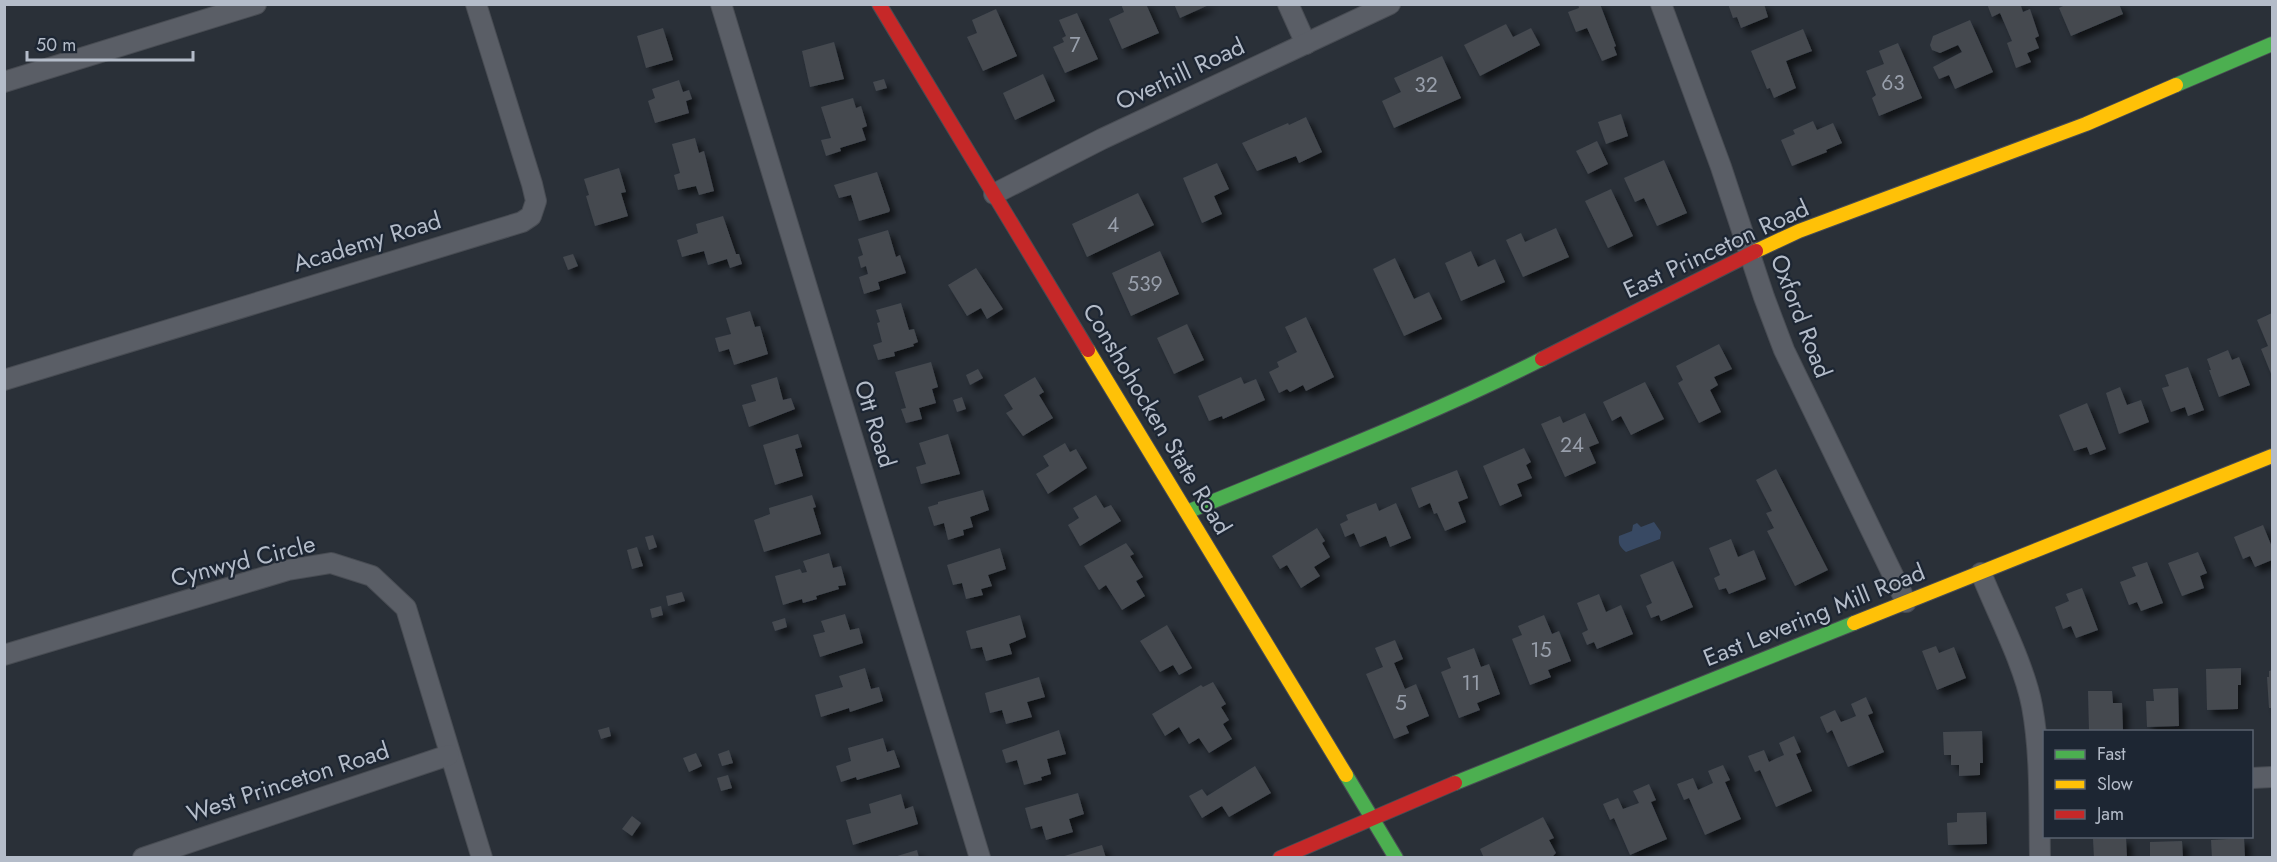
<svg xmlns="http://www.w3.org/2000/svg" width="2277" height="862" viewBox="0 0 2277 862" font-family="Jost,sans-serif">
	<defs>
		<filter id="shadow"><feDropShadow dx="5.5" dy="5.5" stdDeviation="3" flood-color="#0009"/></filter>
	</defs>
	<rect width="100%" height="100%" fill="#2a3038"/>
	<path fill="#384963" d="M1654 522 1661 532 1660 539 1626 552C1620 547 1618 544 1619 536L1632 531 1633 525 1637 523 1641 527Z"/>
	<g fill="#444950" filter="url(#shadow)">
		<path d="M1121 4H1146L1159 33 1122 49 1109 19 1124 12Z"/>
		<path d="M1174 4H1211L1180 18Z"/>
		<path d="M1578 4H1600L1616 46 1614 47 1617 55 1602 61 1587 28 1576 32 1568 12 1579 8Z"/>
		<path d="M1728 4H1764L1768 17 1741 28 1737 17 1733 18Z"/>
		<path d="M1987 4H2025L2021 6 2023 12 2030 9 2039 36 2035 38 2039 48 2027 53 2031 62 2016 68 2007 43 2012 41 2000 13 1992 17Z"/>
		<path d="M2067 4H2119L2123 14 2071 36 2059 8Z"/>
		<path d="M996 9 1017 56 983 71 967 37 977 33 972 20Z"/>
		<path d="M1077 13 1098 59 1065 73 1053 47 1064 42 1062 38 1066 36 1059 20Z"/>
		<path d="M1970 20 1993 72 1955 89 1949 75 1939 79 1933 67 1962 52 1958 45 1940 53 1932 50 1930 45 1933 36Z"/>
		<path d="M1506 24 1513 37 1531 28 1540 45 1480 76 1464 45Z"/>
		<path d="M663 28 673 60 646 68 637 36Z"/>
		<path d="M1803 29 1812 51 1786 61 1796 88 1774 98 1770 88 1767 89 1751 51Z"/>
		<path d="M834 42 844 79 810 87 802 51Z"/>
		<path d="M1898 43 1922 98 1879 116 1872 98 1876 95 1866 71 1884 64 1879 51Z"/>
		<path d="M1442 56 1461 98 1394 128 1382 101 1401 92 1394 78Z"/>
		<path d="M1043 74 1055 101 1015 120 1003 93Z"/>
		<path d="M884 79 887 88 876 91 873 82Z"/>
		<path d="M679 80 683 92 689 90 692 99 686 101 689 113 655 123 648 101 655 98 652 89Z"/>
		<path d="M853 98 856 108 861 106 867 126 862 128 866 140 840 148 841 151 826 156 821 140 831 138 821 107Z"/>
		<path d="M1621 114 1628 136 1606 144 1598 122Z"/>
		<path d="M1306 117 1322 152 1299 163 1296 156 1257 171 1242 143 1288 123 1289 125Z"/>
		<path d="M1813 121 1817 130 1833 123 1842 143 1826 150 1827 152 1792 166 1781 140 1795 134 1793 130Z"/>
		<path d="M695 138 699 153 704 151 714 191 699 195 696 186 678 190 674 175 680 173 672 144Z"/>
		<path d="M1597 141 1608 164 1588 174 1576 151Z"/>
		<path d="M1664 160 1687 213 1657 226 1644 198 1635 202 1624 178Z"/>
		<path d="M1217 163 1229 189 1214 196 1222 214 1202 223 1183 178Z"/>
		<path d="M619 168 626 192 621 193 628 216 595 226 586 196 589 195 584 179Z"/>
		<path d="M877 172 890 210 889 212 859 221 851 195 839 198 834 185Z"/>
		<path d="M1611 189 1633 236 1608 248 1585 201Z"/>
		<path d="M1138 193 1154 225 1087 257 1072 224Z"/>
		<path d="M723 216 736 254H739L742 264 730 268 727 259 708 265 704 251 682 257 677 240 698 233 696 224Z"/>
		<path d="M1556 228 1569 257 1523 277 1506 240 1521 233 1525 242Z"/>
		<path d="M888 230 896 257 900 255 906 273 878 282 880 289 864 294 859 277 868 274 866 266 861 268 858 257 863 255 858 239Z"/>
		<path d="M1160 251 1179 294 1131 316 1112 273Z"/>
		<path d="M1471 251 1478 267 1495 259 1505 282 1461 301 1445 263Z"/>
		<path d="M573 254 578 266 568 270 563 257Z"/>
		<path d="M1395 258 1414 299 1429 292 1442 319 1404 336 1373 269Z"/>
		<path d="M976 268 1003 309 987 319 981 308 967 316 948 285Z"/>
		<path d="M901 303 909 330 914 329 918 342 913 344 914 346 894 352 895 356 878 360 873 345 882 342 877 323 880 322 876 310Z"/>
		<path d="M750 311 755 327 760 326 768 354 734 365 729 349 719 352 715 338 731 334 726 318Z"/>
		<path d="M2272 313V376L2261 349 2268 346 2257 320Z"/>
		<path d="M1306 317 1334 377 1306 391 1303 385 1290 392 1287 389 1279 393 1269 372 1279 367 1277 362 1297 352 1285 327Z"/>
		<path d="M1187 324 1204 360 1174 374 1157 338Z"/>
		<path d="M1719 344 1732 369 1714 377 1718 385 1710 390 1721 412 1699 423 1678 383 1683 380 1676 366Z"/>
		<path d="M2228 350 2232 360 2239 357 2250 385 2219 397 2209 370H2211L2207 359Z"/>
		<path d="M931 362 938 387 932 389 936 403 919 408 922 419 906 423 901 409 906 408 895 372Z"/>
		<path d="M2188 367 2204 410 2188 416 2185 407 2171 412 2162 388 2169 386 2165 375Z"/>
		<path d="M978 369 983 378 970 385 966 375Z"/>
		<path d="M777 377 783 400 791 398 795 409 749 427 742 405 756 401 751 385Z"/>
		<path d="M1035 377 1044 392 1039 395 1053 418 1023 436 1006 413 1013 409 1004 395Z"/>
		<path d="M1241 377 1244 384 1256 379 1265 400 1223 419 1222 416 1209 421 1198 396Z"/>
		<path d="M1645 382 1664 419 1631 435 1621 416 1612 421 1603 402Z"/>
		<path d="M2120 387 2127 405 2141 400 2149 422 2119 434 2106 393Z"/>
		<path d="M962 397 966 409 957 412 953 400Z"/>
		<path d="M2087 403 2106 449 2090 455 2087 447 2074 451 2059 415Z"/>
		<path d="M1585 413 1599 443 1589 447 1596 463 1565 477 1541 424 1560 416 1563 423Z"/>
		<path d="M798 434 802 447 795 449 803 476 775 485 763 445Z"/>
		<path d="M948 434 960 474 921 484 916 467 926 464 919 443Z"/>
		<path d="M1065 443 1070 452 1076 449 1087 468 1048 494 1036 474 1049 466 1043 456Z"/>
		<path d="M1524 448 1531 462 1526 465 1532 478 1517 484 1522 496 1500 506 1483 466Z"/>
		<path d="M1776 469 1828 570 1795 586 1767 531 1774 528 1766 513 1772 511 1756 480Z"/>
		<path d="M1457 470 1468 498 1458 502 1466 522 1445 531 1437 513 1434 514 1430 503 1419 508 1411 488Z"/>
		<path d="M983 490 989 510 970 517 973 527 963 530 964 535 948 540 944 523 934 526 928 507 938 504V502Z"/>
		<path d="M812 495 816 507 813 508 821 534 764 552 754 520 770 514 769 508Z"/>
		<path d="M1096 495 1104 508 1111 505 1121 521 1080 546 1068 525 1079 518 1073 508Z"/>
		<path d="M1376 503 1379 511 1396 503 1411 538 1390 547 1386 536 1360 547 1354 533 1345 537 1340 524 1348 520 1346 515Z"/>
		<path d="M2263 525 2272 547V560L2255 567 2250 556 2243 559 2234 537Z"/>
		<path d="M1317 528 1325 541 1322 543 1330 557 1314 567 1320 576 1301 588 1287 565 1280 569 1272 556Z"/>
		<path d="M653 535 657 547 649 550 645 537Z"/>
		<path d="M1731 539 1738 557 1754 550 1766 579 1729 594 1726 588 1719 590 1714 578 1720 575 1709 548Z"/>
		<path d="M1126 543 1134 554 1130 556 1143 577 1136 581 1145 596 1122 610 1106 585 1099 590 1084 566Z"/>
		<path d="M637 547 643 566 632 569 627 550Z"/>
		<path d="M1000 548 1006 569 988 575 992 586 981 589 983 595 966 599 962 583 953 585 947 565Z"/>
		<path d="M2198 552 2207 573 2200 576 2204 588 2182 596 2168 563Z"/>
		<path d="M829 553 833 568 841 566 846 585 838 586 839 589 816 596 817 599 803 603 802 599 783 605 775 576 800 569 802 573 807 572 803 561Z"/>
		<path d="M1673 561 1693 607 1661 621 1659 615 1651 618 1646 606 1652 603 1640 575Z"/>
		<path d="M2147 562 2163 603 2141 611 2137 602 2129 605 2120 582 2136 576 2132 567Z"/>
		<path d="M2082 588 2098 630 2076 638 2071 626 2063 629 2055 607 2069 601 2066 594Z"/>
		<path d="M682 592 685 601 668 606 666 596Z"/>
		<path d="M1599 594 1606 612 1621 605 1633 634 1597 649 1594 642 1587 645 1582 633 1588 630 1577 603Z"/>
		<path d="M661 606 663 615 652 618 650 609Z"/>
		<path d="M845 614 850 630 859 628 863 643 820 657 813 635 825 632 821 621Z"/>
		<path d="M1020 615 1026 637 1009 644 1012 654 986 661 982 647 971 649 966 631Z"/>
		<path d="M1544 615 1552 634 1559 631 1571 661 1548 670 1551 677 1530 685 1512 639 1522 635 1518 626Z"/>
		<path d="M785 618 787 627 775 631 772 622Z"/>
		<path d="M1167 625 1192 668 1179 675 1173 665 1160 672 1140 641Z"/>
		<path d="M1395 640 1403 659 1394 663 1405 689 1416 684 1429 716 1406 726 1409 733 1394 739 1366 674 1383 667 1375 648Z"/>
		<path d="M1936 646 1939 653 1954 647 1966 678 1937 690 1922 651Z"/>
		<path d="M1474 648 1481 667 1489 664 1500 694 1477 703 1480 710 1459 718 1441 672 1451 668 1447 658Z"/>
		<path d="M865 668 871 689 879 687 883 701 850 712 849 708 821 717 815 695 843 687 839 676Z"/>
		<path d="M2241 668V685H2238V709L2207 710 2206 669Z"/>
		<path d="M2272 670V708H2269L2267 677H2269V671Z"/>
		<path d="M1039 677 1045 697 1027 702 1032 717 1006 724 1002 710 990 713 985 693Z"/>
		<path d="M1213 682 1226 704 1221 707 1229 720 1223 724 1232 739 1209 753 1199 738 1189 744 1179 727 1165 736 1152 714 1201 685 1203 687Z"/>
		<path d="M2178 688 2179 726 2147 727 2146 701H2154L2153 689Z"/>
		<path d="M2088 691H2112L2113 703H2122L2123 730 2089 731Z"/>
		<path d="M1866 697 1873 713 1868 715 1884 752 1848 767 1832 730 1827 733 1820 717 1835 710 1841 722 1849 719 1856 716 1851 704Z"/>
		<path d="M609 727 611 736 601 739 598 730Z"/>
		<path d="M1059 730 1066 754 1047 759 1051 774 1041 777 1042 780 1024 785 1017 760 1006 763 1002 750Z"/>
		<path d="M1982 731 1983 763H1980V775L1959 776V765H1951V755H1944L1943 732Z"/>
		<path d="M1794 736 1801 752 1796 754 1812 791 1776 807 1760 770 1755 772 1748 756 1764 750 1769 762 1777 758 1784 755 1779 743Z"/>
		<path d="M883 738 887 752 894 750 900 767 857 780 856 777 841 782 836 766 851 761 848 748Z"/>
		<path d="M729 750 733 763 722 766 718 754Z"/>
		<path d="M696 753 702 766 689 772 683 758Z"/>
		<path d="M1723 765 1730 780 1725 782 1741 819 1705 835 1689 798 1684 800 1677 784 1693 778 1698 790 1713 783 1708 771Z"/>
		<path d="M1255 766 1271 793 1229 817 1222 806 1202 818 1189 796 1202 789 1207 796Z"/>
		<path d="M728 775 732 788 721 791 717 778Z"/>
		<path d="M1649 784 1656 800 1651 802 1667 839 1630 855 1614 818 1610 820 1603 804 1618 798 1623 809 1639 803 1633 791Z"/>
		<path d="M1078 793 1084 814 1069 819 1073 832 1046 840 1042 826 1031 829 1025 808Z"/>
		<path d="M901 794 905 809 913 806 918 824 853 845 846 820 871 813 869 804Z"/>
		<path d="M1986 812 1987 844 1948 845 1947 823 1957 822V813Z"/>
		<path d="M632 816 641 823 632 836 622 829Z"/>
		<path d="M1543 817 1554 838 1549 840 1556 853 1551 858H1484L1480 849Z"/>
		<path d="M2126 838 2127 858H2094L2093 839Z"/>
		<path d="M2244 838 2245 858H2212L2211 840Z"/>
		<path d="M2182 841 2183 858H2150V842Z"/>
		<path d="M1102 845 1106 858H1061V857Z"/>
		<path d="M917 850 919 858H894V857Z"/>
	</g>
	<g fill="none" stroke-linecap="round" stroke-linejoin="round">
		<defs>
			<g id="street">
				<path d="M721 4 980 858"/>
				<path d="M1288 4 1306 44"/>
				<path d="M1661 4 1721 167 1764 297 1784 350 1906 602"/>
				<path d="M4 82 256 4"/>
				<path d="M994 194 1102 139 1390 4"/>
				<path d="M4 380 522 222 531 216 536 201 532 184 476 4"/>
				<path d="M1981 573C1997 613 2024 664 2032 706 2041 755 2039 808 2040 858"/>
				<path d="M4 655 288 570 331 563 372 576 406 608 482 858"/>
				<path d="M2252 778 2272 777"/>
				<path d="M143 858 449 755"/>
			</g>
			<g id="fast">
				<path d="M2176 85 2272 44"/>
				<path d="M1187 512C1306 463 1427 417 1542 359"/>
				<path d="M1346 775 1396 858"/>
				<path d="M1455 783 1854 623"/>
			</g>
			<g id="slow">
				<path d="M1756 251 1799 231 2086 124 2176 85"/>
				<path d="M1088 350 1346 775"/>
				<path d="M1854 623 2272 456"/>
			</g>
			<g id="jam">
				<path d="M879 4 1088 350"/>
				<path d="M1542 359 1756 251"/>
				<path d="M1280 858 1455 783"/>
			</g>
		</defs>
		<use href="#street" stroke="#484c53" stroke-width="22"/>
		<use href="#fast" stroke="#484c53" stroke-width="16"/>
		<use href="#slow" stroke="#484c53" stroke-width="16"/>
		<use href="#jam" stroke="#484c53" stroke-width="16"/>
		<use href="#street" stroke="#5a5e66" stroke-width="20"/>
		<use href="#fast" stroke="#4caf50" stroke-width="14"/>
		<use href="#slow" stroke="#ffc107" stroke-width="14"/>
		<use href="#jam" stroke="#c62828" stroke-width="14"/>
	</g>
	<g text-anchor="middle" stroke-width="4.5" stroke-linejoin="round" paint-order="stroke">
		<g font-size="21" fill="#989fab">
			<text x="1075" y="52">7</text>
			<text x="1893" y="90">63</text>
			<text x="1426" y="92">32</text>
			<text x="1113" y="232">4</text>
			<text x="1145" y="291">539</text>
			<text x="1572" y="452">24</text>
			<text x="1541" y="657">15</text>
			<text x="1471" y="690">11</text>
			<text x="1401" y="710">5</text>
		</g>
		<g font-size="24" fill="#b4bcc9" stroke="#1d2633">
			<text transform="translate(1180 74) rotate(-25)" y="8">Overhill Road</text>
			<text transform="translate(367 242) rotate(-17)" y="8">Academy Road</text>
			<text transform="translate(1716 249) rotate(-25)" y="8">East Princeton Road</text>
			<text transform="translate(1801 316) rotate(69)" y="8">Oxford Road</text>
			<text transform="translate(1157 419) rotate(59)" y="8">Conshohocken State Road</text>
			<text transform="translate(875 424) rotate(73)" y="8">Ott Road</text>
			<text transform="translate(243 561) rotate(-14)" y="8">Cynwyd Circle</text>
			<text transform="translate(1814 615) rotate(-22)" y="8">East Levering Mill Road</text>
			<text transform="translate(288 782) rotate(-18)" y="8">West Princeton Road</text>
		</g>
	</g>
	<rect width="2277" height="862" fill="none" stroke="#b4bcc9" stroke-width="12"/>
	<rect x="2043" y="730" width="210" height="108" fill="#1d2633" stroke="#59626f" stroke-width="1.5"/>
	<rect x="2055" y="750" width="30" height="9" fill="#4caf50" stroke="#59626f" stroke-width="1.5"/>
	<text x="2097" y="760" font-size="18" fill="#b4bcc9">Fast</text>
	<rect x="2055" y="780" width="30" height="9" fill="#ffc107" stroke="#59626f" stroke-width="1.5"/>
	<text x="2097" y="790" font-size="18" fill="#b4bcc9">Slow</text>
	<rect x="2055" y="810" width="30" height="9" fill="#c62828" stroke="#59626f" stroke-width="1.5"/>
	<text x="2097" y="820" font-size="18" fill="#b4bcc9">Jam</text>
	<path d="M27 51v9h166v-9" fill="none" stroke="#b4bcc9" stroke-width="3"/>
	<text x="36" y="51" font-size="18" fill="#b4bcc9" stroke="#1d2633" stroke-width="4.5" paint-order="stroke">50 m</text>
</svg>
